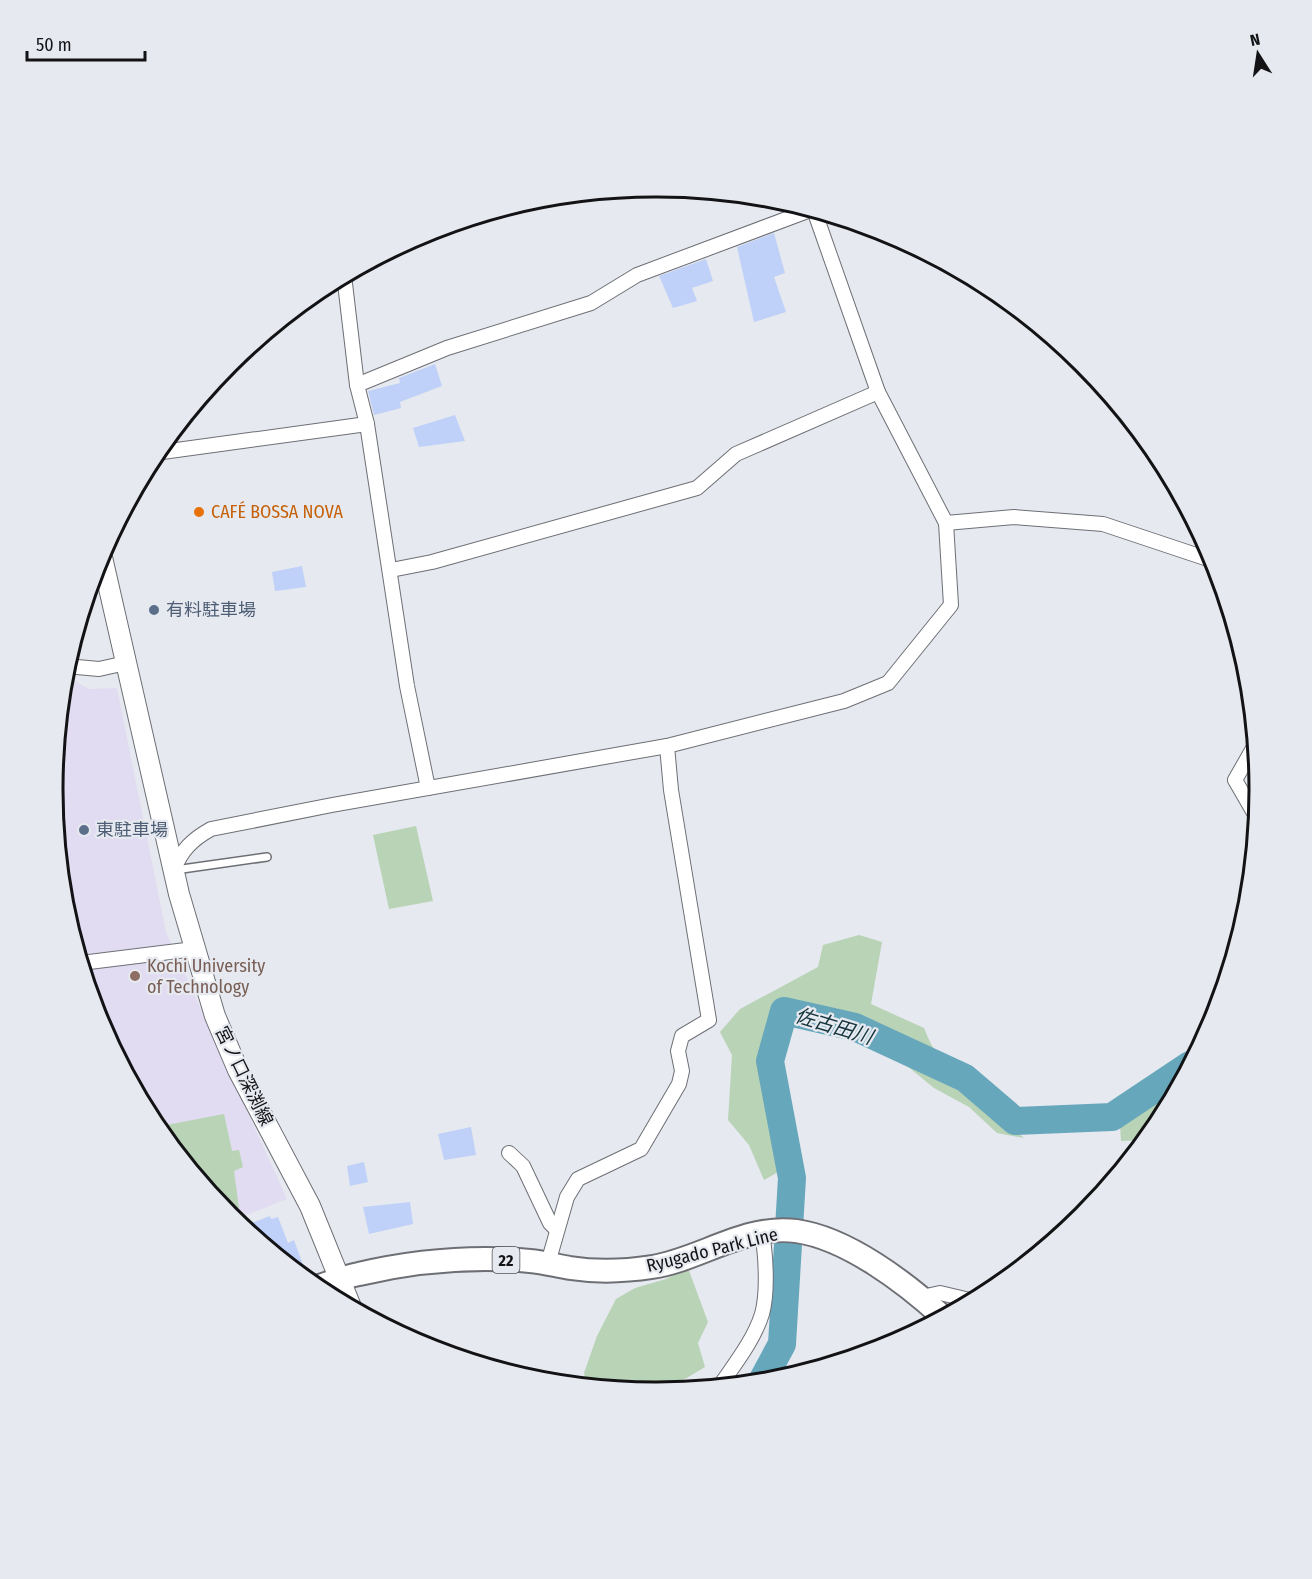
<svg xmlns="http://www.w3.org/2000/svg" width="1312" height="1579" viewBox="0 0 1312 1579" font-family="'Fira Sans Condensed','Noto Sans JP',sans-serif">
	<rect width="100%" height="100%" fill="#e6e9ef"/>
	<path fill="#e1dcf1" d="M64 675 89 689 117 688 166 932 287 1199 234 1220 154 1124 98 1020 64 907 53 790Z"/>
	<g fill="#b8d3b5">
		<path d="M416 826 433 901 389 909 373 835Z"/>
		<path d="M859 935 882 942 871 1004 924 1028C942 1078 987 1103 1024 1138L997 1133 969 1107 934 1088 879 1043 840 1026 806 1016 780 1021C767 1065 766 1112 786 1155L778 1172 764 1180 749 1145 728 1120 732 1055 720 1032 740 1009 818 967 823 945Z"/>
		<path d="M1182 1079 1158 1125 1145 1140 1121 1141 1120 1124 1141 1099Z"/>
		<path d="M224 1114 232 1151 239 1150 243 1167 234 1171 239 1208 225 1211 156 1127Z"/>
		<path d="M688 1268 708 1322 698 1343 705 1367 685 1379 650 1392 587 1386 584 1373 597 1336 616 1299 635 1288 666 1279Z"/>
	</g>
	<g fill="none" stroke-linecap="round" stroke-linejoin="round">
		<path stroke="#67a7bc" stroke-width="28" d="M761 1383 782 1344 792 1178 770 1061 784 1011 855 1027 965 1078 1015 1121 1112 1117 1190 1065"/>
	</g>
	<g fill="#bfd1f8">
		<path d="M774 233 785 273 774 277 786 312 754 322 737 247Z"/>
		<path d="M706 259 713 281 692 288 697 301 673 308 659 276Z"/>
		<path d="M435 364 442 386 400 402 401 408 374 415 368 391 400 383 399 378Z"/>
		<path d="M455 415 465 441 419 447 413 428Z"/>
		<path d="M302 566 306 587 275 591 272 572Z"/>
		<path d="M471 1127 476 1155 444 1160 438 1134Z"/>
		<path d="M364 1162 368 1182 350 1186 347 1166Z"/>
		<path d="M410 1202 413 1224 369 1234 363 1207Z"/>
		<path d="M270 1216 271 1219 278 1217 288 1243 294 1240 306 1273 290 1258 283 1260 258 1240 251 1223Z"/>
	</g>
	<g fill="none" stroke-linecap="round" stroke-linejoin="round">
		<defs>
			<path id="lane" d="M175 870 267 857"/>
			<g id="street">
				<path d="M344 275 357 385 367 424 407 686 428 788"/>
				<path d="M357 385 447 348 591 303 637 275 813 209"/>
				<path d="M155 453 367 424"/>
				<path d="M946 523 1014 517 1103 524 1214 561"/>
				<path d="M391 570 432 562 697 488 736 454 878 392"/>
				<path d="M66 666 99 669 126 663"/>
				<path d="M1249 686 1250 697"/>
				<path d="M1255 745 1235 780 1257 818"/>
				<path d="M174 870C181 850 193 839 211 829L332 805 667 746 844 701 888 683 951 605 946 523 878 392 814 210"/>
				<path d="M81 963 194 949"/>
				<path d="M509 1153 523 1166 550 1223 556 1229"/>
				<path d="M548 1263 567 1197 578 1179 641 1149 679 1084 682 1071 678 1051 682 1036 709 1020 671 790 667 746"/>
				<path d="M922 1297 940 1293 974 1301"/>
				<path d="M719 1387C734 1365 754 1340 762 1314 768 1293 766 1255 762 1234"/>
			</g>
			<path id="secondary" d="M101 553 179 894 215 1016 238 1070 310 1206 351 1307"/>
			<path id="primary" d="M316 1287C330 1283 344 1277 359 1274 415 1261 472 1256 530 1261 544 1262 557 1266 570 1268 596 1272 626 1271 652 1267 699 1260 746 1224 796 1231 847 1238 906 1283 943 1317"/>
		</defs>
		<use href="#lane" stroke="#6d6f75" stroke-width="10"/>
		<use href="#street" stroke="#6d6f75" stroke-width="16"/>
		<use href="#secondary" stroke="#6d6f75" stroke-width="22"/>
		<use href="#primary" stroke="#6d6f75" stroke-width="26"/>
		<use href="#lane" stroke="#fff" stroke-width="7"/>
		<use href="#street" stroke="#fff" stroke-width="14"/>
		<use href="#secondary" stroke="#fff" stroke-width="20"/>
		<use href="#primary" stroke="#fff" stroke-width="22"/>
	</g>
	<circle fill="#e8710a" stroke="#e6e9ef" stroke-width="2" cx="199" cy="512" r="6"/>
	<g fill="#5c6f8a" stroke="#e6e9ef" stroke-width="2">
		<circle cx="154" cy="610" r="6"/>
		<circle cx="84" cy="830" r="6"/>
	</g>
	<circle fill="#8d6e63" stroke="#e6e9ef" stroke-width="2" cx="135" cy="976" r="6"/>
	<g text-anchor="middle" stroke-width="4.5" stroke-linejoin="round" paint-order="stroke">
		<rect fill="#e6e9ef" stroke="#525357" stroke-width="1.5" x="492.5" y="1247" width="27" height="26" rx="4.5"/>
		<g font-size="16" font-weight="bold" fill="#131316">
			<text x="506" y="1266">22</text>
		</g>
		<g font-size="18" fill="#c56008" stroke="#e6e9ef" text-anchor="start">
			<text x="211" y="518">CAFÉ BOSSA NOVA</text>
		</g>
		<g font-size="18" fill="#4e5e75" stroke="#e6e9ef" text-anchor="start">
			<text x="166" y="616">有料駐車場</text>
			<text x="96" y="836">東駐車場</text>
		</g>
		<g font-size="18" fill="#785e54" stroke="#e6e9ef" text-anchor="start">
			<text x="147" y="972">Kochi University<tspan x="147" dy="21">of Technology</tspan></text>
		</g>
		<g font-size="18" fill="#131316" stroke="#e6e9ef">
			<text transform="translate(244 1076) rotate(64)" y="6">宮ノ口深渕線</text>
			<text transform="translate(712 1250) rotate(-14)" y="6">Ryugado Park Line</text>
		</g>
		<g font-size="20" font-style="italic" fill="#14343e" stroke="#e6e9ef">
			<text transform="translate(834 1026) rotate(17)" y="7">佐古田川</text>
		</g>
	</g>
	<path d="M0 0H1312V1579H0ZM655 197H657A592 592 0 0 1 1249 789V790A592 592 0 0 1 657 1382H655A592 592 0 0 1 63 790V789A592 592 0 0 1 655 197Z" fill="#e6e9ef" fill-rule="evenodd"/>
	<path fill="none" stroke="#131316" stroke-width="3" d="M655 197H657A592 592 0 0 1 1249 789V790A592 592 0 0 1 657 1382H655A592 592 0 0 1 63 790V789A592 592 0 0 1 655 197Z"/>
	<g transform="translate(1258 54) rotate(348)" stroke="#e6e9ef" stroke-width="4.5" paint-order="stroke">
	<path d="M0-4.5L10 22L0 15L-10 22Z" fill="#131316"/>
	<text y="-9" font-size="16" font-weight="bold" text-anchor="middle" fill="#131316">N</text>
	</g>
	<path d="M27 51v9h118v-9" fill="none" stroke="#131316" stroke-width="3"/>
	<text x="36" y="51" font-size="18" fill="#131316" stroke="#e6e9ef" stroke-width="4.5" paint-order="stroke">50 m</text>
</svg>
